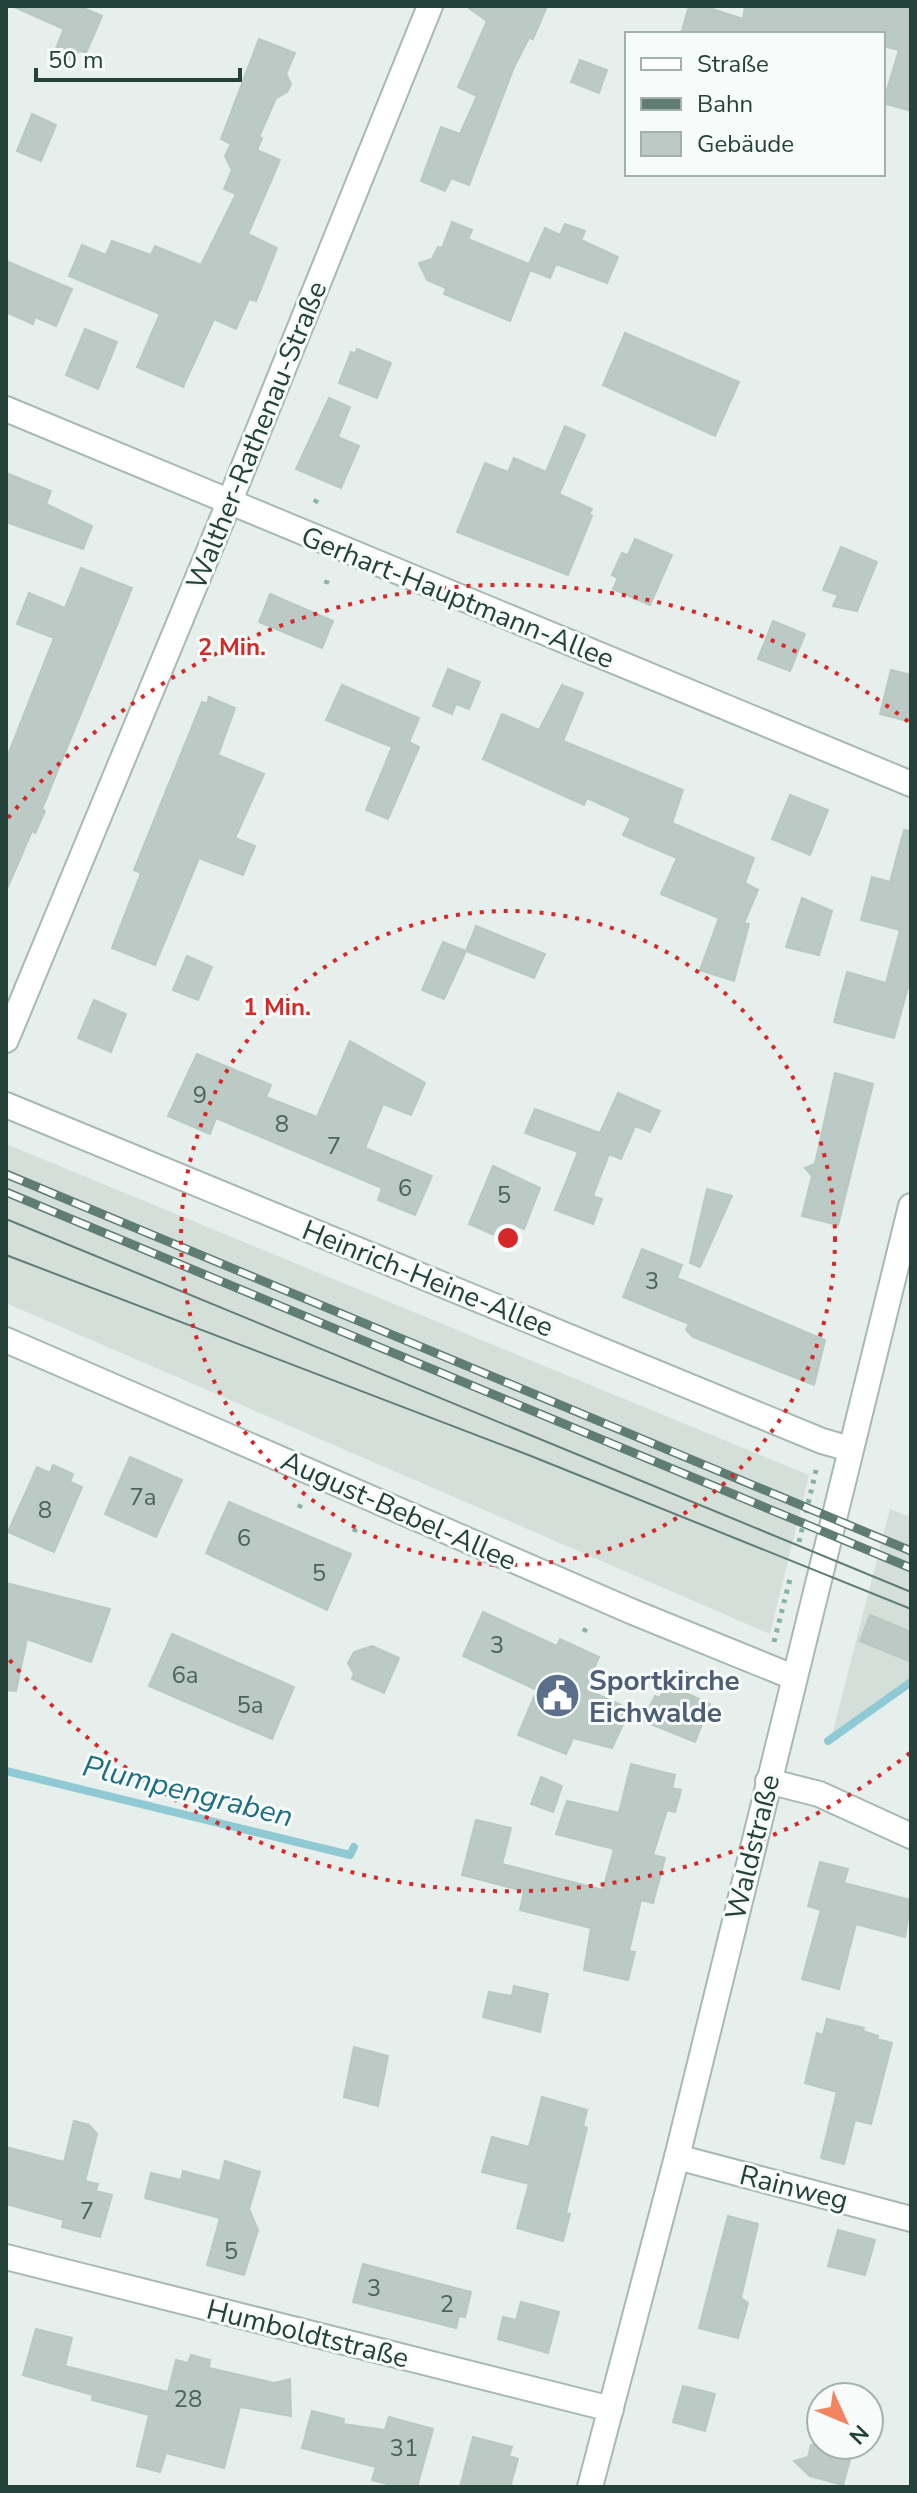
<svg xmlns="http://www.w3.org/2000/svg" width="917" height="2493" viewBox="0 0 917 2493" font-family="'Nunito Sans',sans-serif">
	<rect width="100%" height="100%" fill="#e6efeb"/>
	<g fill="#d4dfda">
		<path d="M6 1144 809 1475 770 1634 6 1303Z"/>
		<path d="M890 1509 911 1517V1684L906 1682 832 1735Z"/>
	</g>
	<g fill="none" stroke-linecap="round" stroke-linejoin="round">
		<g stroke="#8ec9d4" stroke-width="8">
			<path d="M828 1741 911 1682"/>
			<path d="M6 1771 350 1855 354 1847"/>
		</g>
	</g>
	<g fill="#bbcac4" stroke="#b8c9c2" stroke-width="2">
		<path d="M12 6H79L102 16 86 53 79 50 74 61 54 53 64 29Z"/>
		<path d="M466 6H547L533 39 529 38 514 67 469 185 451 178 445 191 421 181 441 127 460 134 477 96 458 87 487 21Z"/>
		<path d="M689 6H703L743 19 745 6H911V111L883 103 899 50 883 46V34H681Z"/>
		<path d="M259 39 295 53 286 74 291 84 287 92 276 98 259 137 262 138 257 150 280 160 248 234 277 248 256 301 249 299 236 329 214 319 183 387 137 367 160 314 69 276 82 245 106 255 112 241 151 255 155 246 201 265 236 194 224 189 232 170 225 156 231 144 221 139Z"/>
		<path d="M580 60 607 70 599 93 571 82Z"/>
		<path d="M32 114 56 125 41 161 17 151Z"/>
		<path d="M452 222 472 230 468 239 529 264 545 228 560 235 565 224 585 231 581 240 618 257 607 283 556 264 550 278 530 270 510 321 444 294 446 288 427 280 419 263 432 259 438 247 442 248Z"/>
		<path d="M6 261 72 289 56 326 35 317 33 324 6 312Z"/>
		<path d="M85 329 117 342 98 389 66 375Z"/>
		<path d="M625 333 739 382 715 436 603 385Z"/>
		<path d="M357 349 391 363 377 398 339 383 351 352 355 354Z"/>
		<path d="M329 398 350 407 338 437 359 446 341 488 296 469Z"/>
		<path d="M565 426 585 435 559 494 592 509 589 514 592 516 568 575 457 532 485 463 508 472 514 458 546 472Z"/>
		<path d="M6 473 51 491 46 504 92 526 83 549 6 522Z"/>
		<path d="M635 539 672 555 650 605 613 589 618 578 612 575 622 553 628 555Z"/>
		<path d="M841 547 877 562 857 611 833 606 838 595 823 590Z"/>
		<path d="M81 568 132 588 42 809 45 811 35 833 32 831 6 891V760L54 638 17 624 29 593 65 608Z"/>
		<path d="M270 594 333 621 322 648 259 622Z"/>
		<path d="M773 621 805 634 790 671 758 659Z"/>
		<path d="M448 669 480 682 469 709 456 704 452 714 433 706Z"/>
		<path d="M891 670 911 675V722L880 714Z"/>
		<path d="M342 685 419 718 409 742 419 747 388 819 366 810 392 747 326 720Z"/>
		<path d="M562 685 583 693 563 741 683 790 672 823 754 858 745 883 758 890 744 923 749 924 734 981 700 970 719 918 661 894 677 858 623 835 631 818 587 798 584 805 483 759 502 714 539 730Z"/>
		<path d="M209 697 235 708 218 755 264 774 235 838 255 846 243 875 199 858 155 965 112 948 141 873 134 870 202 702 207 704Z"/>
		<path d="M790 795 828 810 810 855 772 839Z"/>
		<path d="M904 830 911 831V976L894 1038 834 1022 847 972 886 983 900 930 861 920 872 877 890 882Z"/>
		<path d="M802 898 832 911 819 955 786 947Z"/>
		<path d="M476 926 545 954 534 978 466 951Z"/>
		<path d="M443 942 466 951 444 999 422 990Z"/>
		<path d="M187 956 212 967 198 1000 173 990Z"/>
		<path d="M94 1000 126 1014 111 1052 78 1038Z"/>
		<path d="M350 1041 425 1083 411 1115 383 1104 365 1148 432 1176 415 1215 378 1200 382 1188 216 1118 210 1134 168 1116 197 1054 271 1085 266 1097 317 1117Z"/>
		<path d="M835 1073 873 1084 838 1225 802 1216 812 1176 805 1168 815 1164Z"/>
		<path d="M618 1093 660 1111 650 1132 635 1126 621 1159 609 1154 593 1196 602 1199 593 1224 555 1210 578 1152 525 1133 535 1109 600 1133Z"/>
		<path d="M493 1166 540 1188 524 1229 514 1225 508 1241 469 1224Z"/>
		<path d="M707 1189 732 1196 700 1267 690 1263Z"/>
		<path d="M642 1249 682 1265 677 1278 825 1340 814 1385 693 1337 686 1330 689 1324 623 1297Z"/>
		<path d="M130 1457 182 1480 156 1537 105 1514Z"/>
		<path d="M53 1465 73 1474 70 1482 82 1487 54 1552 8 1532 37 1467 50 1473Z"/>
		<path d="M229 1502 351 1554 327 1610 206 1553Z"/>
		<path d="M6 1583 110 1609 91 1662 27 1639 16 1691 6 1690Z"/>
		<path d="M483 1612 557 1646 560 1639 599 1657 585 1689 630 1709 612 1748 573 1738 566 1754 518 1735 537 1690 463 1656Z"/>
		<path d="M870 1615 911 1632V1662L860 1641Z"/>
		<path d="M172 1634 294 1687 272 1739 149 1686Z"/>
		<path d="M372 1646 399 1658 384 1693 352 1679 354 1674 348 1663 354 1652Z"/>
		<path d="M666 1684 710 1704 695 1742 643 1721 655 1696 660 1698Z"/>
		<path d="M631 1764 675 1775 672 1788 681 1790 675 1812 667 1810 653 1855 665 1858 653 1903 641 1900 629 1951 635 1952 628 1980 584 1970 591 1928 520 1910 524 1891 462 1875 476 1820 511 1828 502 1864 603 1890 614 1849 556 1834 567 1801 619 1813Z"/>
		<path d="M541 1777 562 1786 553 1812 531 1804Z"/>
		<path d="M820 1862 848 1869 844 1883 911 1900 905 1937 856 1924 839 1989 802 1979 821 1910 808 1906Z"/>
		<path d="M514 1986 548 1994 540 2032 483 2017 489 1992 512 1996Z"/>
		<path d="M827 2019 864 2028 863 2031 878 2036 877 2039 892 2043 871 2124 855 2120 844 2164 821 2158 837 2092 805 2083 817 2033 823 2035Z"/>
		<path d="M354 2047 388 2056 378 2106 344 2097Z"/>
		<path d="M542 2097 587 2110 583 2126 587 2128 566 2213 570 2214 563 2241 517 2228 529 2184 482 2172 492 2137 529 2147Z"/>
		<path d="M74 2121 89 2125 97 2134 85 2181 98 2184 96 2191 112 2195 100 2237 62 2227 64 2220 6 2204V2147L64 2162Z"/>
		<path d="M225 2161 260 2172 249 2209 258 2230 244 2275 207 2265 220 2218 145 2198 151 2173 181 2180 183 2171 220 2181Z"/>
		<path d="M728 2216 758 2224 741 2298 748 2303 738 2338 699 2328Z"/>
		<path d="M838 2230 875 2240 865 2275 828 2266Z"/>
		<path d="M363 2264 471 2292 465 2317 459 2316 456 2328 353 2302Z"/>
		<path d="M521 2302 559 2312 548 2353 498 2339 503 2317 516 2320Z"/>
		<path d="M36 2329 72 2338 65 2366 168 2392 176 2360 188 2363 191 2355 210 2360 209 2368 274 2383 290 2379 291 2416 240 2407 224 2468 166 2453 160 2472 137 2466 149 2415 92 2400 93 2395 23 2375Z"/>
		<path d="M683 2386 715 2394 705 2431 673 2422Z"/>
		<path d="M312 2411 344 2419 343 2424 385 2430 389 2417 433 2429 417 2487H398L372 2480 376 2467 302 2448Z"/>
		<path d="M473 2437 512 2447 509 2456 518 2459 510 2487H460Z"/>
		<path d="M811 2445H854L843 2485 810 2476 794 2461 808 2457Z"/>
	</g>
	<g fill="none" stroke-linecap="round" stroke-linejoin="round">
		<defs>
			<g id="minor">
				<path d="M6 409 911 784"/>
				<path d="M6 1040 229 503 430 6"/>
				<path d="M6 1105 822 1441 850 1449"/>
				<path d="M6 1340 633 1612 793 1677"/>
				<path d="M768 1781 819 1794 911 1836"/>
				<path d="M677 2157 911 2219"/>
				<path d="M6 2257 611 2409"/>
				<path d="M590 2487 677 2157 911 1206"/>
			</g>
		</defs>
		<use href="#minor" stroke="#a8b8b2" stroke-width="28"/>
		<g stroke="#86b3a5" stroke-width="5" stroke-dasharray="4 6" stroke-linecap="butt">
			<path d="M315 503 318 497"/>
			<path d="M326 584 328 578"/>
			<path d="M299 1508 301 1504"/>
			<path d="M354 1532 356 1528"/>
			<path d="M799 1542 817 1466"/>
			<path d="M584 1632 587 1626"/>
			<path d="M774 1642 790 1579"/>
			<path d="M684 1675 687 1669"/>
		</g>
		<use href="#minor" stroke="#fff" stroke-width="24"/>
		<g stroke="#5f7d75" stroke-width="2">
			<path d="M6 1219 911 1592"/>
			<path d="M6 1255 531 1456 911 1609"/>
		</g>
		<defs>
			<g id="rail">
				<path d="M6 1174 911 1551"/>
				<path d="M6 1192 911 1568"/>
			</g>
		</defs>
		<use href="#rail" stroke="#5f7d75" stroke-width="9"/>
		<use href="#rail" stroke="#f7fbf9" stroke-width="6" stroke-dasharray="18" stroke-linecap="butt"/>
	</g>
	<g fill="none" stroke="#d62828" stroke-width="4" stroke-dasharray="4 8">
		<circle cx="508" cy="1238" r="327"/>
		<path d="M910 1753A653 653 0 0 1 8 1658M8 818A653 653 0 0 1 910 723"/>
	</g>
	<defs>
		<symbol id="civic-disc" viewBox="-11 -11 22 22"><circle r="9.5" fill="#5c6f8a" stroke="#f7fbf9"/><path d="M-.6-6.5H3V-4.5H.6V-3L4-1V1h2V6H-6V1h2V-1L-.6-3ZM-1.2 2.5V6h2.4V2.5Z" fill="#fff"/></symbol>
	</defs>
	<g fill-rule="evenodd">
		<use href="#civic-disc" x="532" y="1670" width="51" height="51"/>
	</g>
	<g text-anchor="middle" stroke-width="6" stroke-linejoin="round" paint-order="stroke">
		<g font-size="24" fill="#4a645c">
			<text x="200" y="1103">9</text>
			<text x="282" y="1132">8</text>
			<text x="334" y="1154">7</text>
			<text x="405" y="1196">6</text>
			<text x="504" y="1203">5</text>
			<text x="652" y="1289">3</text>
			<text x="143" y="1505">7a</text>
			<text x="45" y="1518">8</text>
			<text x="244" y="1546">6</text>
			<text x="319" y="1581">5</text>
			<text x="497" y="1653">3</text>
			<text x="185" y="1683">6a</text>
			<text x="250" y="1713">5a</text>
			<text x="87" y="2219">7</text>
			<text x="231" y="2259">5</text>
			<text x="374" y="2296">3</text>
			<text x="447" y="2312">2</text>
			<text x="188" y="2407">28</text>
			<text x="404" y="2456">31</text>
		</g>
		<g font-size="28" fill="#24423a" stroke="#f7fbf9">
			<text transform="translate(256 435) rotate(-68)" y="10">Walther-Rathenau-Straße</text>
			<text transform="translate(458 597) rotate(22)" y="10">Gerhart-Hauptmann-Allee</text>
			<text transform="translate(428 1278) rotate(22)" y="10">Heinrich-Heine-Allee</text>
			<text transform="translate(399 1510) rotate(24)" y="10">August-Bebel-Allee</text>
			<text transform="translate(752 1847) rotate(-76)" y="10">Waldstraße</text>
			<text transform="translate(794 2187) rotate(14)" y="10">Rainweg</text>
			<text transform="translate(308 2333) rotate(14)" y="10">Humboldtstraße</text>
		</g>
		<g font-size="28" font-weight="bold" fill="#4e5e75" stroke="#f7fbf9" text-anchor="start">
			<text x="589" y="1690">Sportkirche<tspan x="589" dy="32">Eichwalde</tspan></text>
		</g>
		<g font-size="30" font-style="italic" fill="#1c6f80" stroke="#f7fbf9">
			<text transform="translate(188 1791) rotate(14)" y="10">Plumpengraben</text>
		</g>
	</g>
	<circle cx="508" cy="1238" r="12" fill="#d62828" stroke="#f7fbf9" stroke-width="4"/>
	<g font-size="24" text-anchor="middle" font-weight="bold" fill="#d62828" stroke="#f7fbf9" stroke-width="6" stroke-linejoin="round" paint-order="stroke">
		<text x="232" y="655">2 Min.</text>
		<text x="277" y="1015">1 Min.</text>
	</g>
	<rect width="917" height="2493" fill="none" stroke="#24423a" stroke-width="16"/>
	<rect x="625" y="32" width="260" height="144" fill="#f7fbf9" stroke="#a3b1ad" stroke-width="2"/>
	<rect x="641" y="58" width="40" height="12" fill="#ffffff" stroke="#a3b1ad" stroke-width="2"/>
	<text x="697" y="72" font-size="24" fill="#24423a">Straße</text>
	<rect x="641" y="98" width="40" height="12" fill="#5f7d75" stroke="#a3b1ad" stroke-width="2"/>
	<text x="697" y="112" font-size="24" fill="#24423a">Bahn</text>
	<rect x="641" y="132" width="40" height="24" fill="#bbcac4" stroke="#a3b1ad" stroke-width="2"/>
	<text x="697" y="152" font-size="24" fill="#24423a">Gebäude</text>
	<g transform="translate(845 2421) rotate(134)"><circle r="38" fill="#f7fbf9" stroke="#a3b1ad" stroke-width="2"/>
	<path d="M0-6L14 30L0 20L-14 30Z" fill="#f4845f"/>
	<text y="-12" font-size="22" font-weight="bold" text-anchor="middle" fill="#24423a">N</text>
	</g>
	<path d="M36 68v12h204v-12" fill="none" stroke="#24423a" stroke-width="4"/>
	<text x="48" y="68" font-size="24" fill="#24423a" stroke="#f7fbf9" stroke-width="6" paint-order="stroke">50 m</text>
</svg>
